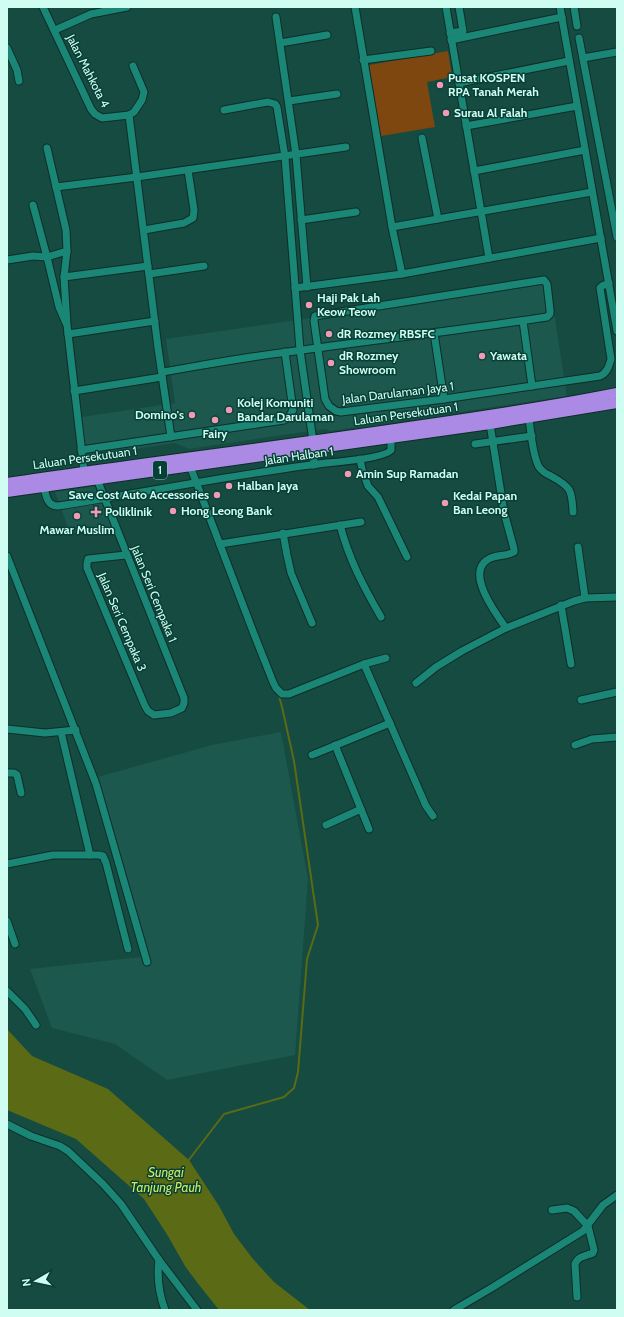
<svg xmlns="http://www.w3.org/2000/svg" width="624" height="1317" viewBox="0 0 624 1317" font-family="Cabin,sans-serif">
	<rect width="100%" height="100%" fill="#164b41"/>
	<g fill="#1c584e">
		<path d="M549 280 567 396 330 431 324 429 189 449 175 443 81 457 75 418 175 403 166 339 317 317Z"/>
		<path d="M103 485 119 526 70 533 55 492Z"/>
		<path d="M281 732 308 879 295 1055 167 1080 115 1044 52 1028 30 969 141 957 91 779 212 745Z"/>
	</g>
	<path fill="#7f4710" d="M448 51 452 77 427 82 435 127 381 136 369 65Z"/>
	<path fill="#5b6a15" d="M7 1029 32 1056 108 1089 189 1160 219 1206 234 1234 253 1259 274 1282 310 1310H219L196 1281 185 1266 168 1236 144 1199 76 1139 7 1110Z"/>
	<g fill="none" stroke-linecap="round" stroke-linejoin="round">
		<path stroke="#5b6a15" stroke-width="2" d="M188 1161 224 1114 284 1097 294 1088 298 1072 307 959 318 925 294 761 282 707 279 696"/>
		<defs>
			<g id="minor">
				<path d="M43 7 91 109 95 114 102 118 129 115 134 112 142 100 144 92 133 66"/>
				<path d="M355 7 392 227 402 274"/>
				<path d="M446 7 489 258"/>
				<path d="M560 7 617 331"/>
				<path d="M574 7 577 26"/>
				<path d="M276 17 296 155 307 287"/>
				<path d="M55 30 91 14 127 7"/>
				<path d="M450 33 463 31 459 7"/>
				<path d="M579 38 617 237"/>
				<path d="M451 40 562 17"/>
				<path d="M280 43 327 35"/>
				<path d="M7 48 17 70 19 81"/>
				<path d="M583 58 617 52"/>
				<path d="M363 60 431 51"/>
				<path d="M459 83 569 61"/>
				<path d="M289 101 337 94"/>
				<path d="M224 110 268 102 275 104 277 107 285 157 300 350 313 441 314 465"/>
				<path d="M129 115 158 348 171 437"/>
				<path d="M466 126 577 106"/>
				<path d="M422 138 438 219"/>
				<path d="M47 148 66 230 67 251 64 277 67 325 84 471"/>
				<path d="M474 171 585 150"/>
				<path d="M56 187 137 177 346 147"/>
				<path d="M33 205 47 257 59 307 66 323"/>
				<path d="M301 220 356 212"/>
				<path d="M392 227 592 192"/>
				<path d="M144 230 184 223 193 218 194 210 188 170"/>
				<path d="M7 260 33 256 47 257 67 251"/>
				<path d="M149 274 204 266"/>
				<path d="M64 277 148 266"/>
				<path d="M295 288 402 274 601 238"/>
				<path d="M523 321 532 386"/>
				<path d="M434 333 444 399"/>
				<path d="M68 334 155 321"/>
				<path d="M162 372C204 365 246 357 288 352 374 340 461 330 547 317L550 314V310L547 284 544 280 315 316 314 321 325 399 329 406 336 411 341 412 444 399 600 376C607 373 609 366 611 359L600 288 602 286 609 283"/>
				<path d="M74 391 162 377"/>
				<path d="M529 418C531 432 532 454 539 467 542 471 546 474 551 476 571 487 572 490 573 512"/>
				<path d="M490 424 504 512 514 549V552C505 557 495 554 487 560 466 574 496 614 506 628"/>
				<path d="M475 444 532 436"/>
				<path d="M81 450 284 420 289 417 293 410 285 352"/>
				<path d="M360 459 362 469 368 486 378 497 407 557"/>
				<path d="M190 466 254 634 273 682 276 688 282 694H289L364 664 386 658"/>
				<path d="M97 479 184 698V703L182 708 171 713 154 715 148 711 145 706 87 568V564L88 559 126 555"/>
				<path d="M44 487C46 496 47 506 58 506 147 492 236 474 326 463 338 462 385 458 391 450V438"/>
				<path d="M340 525C349 559 363 586 381 617"/>
				<path d="M283 533 287 555 291 573 312 623"/>
				<path d="M220 544 361 522"/>
				<path d="M578 547 585 598"/>
				<path d="M7 556 96 784 147 962"/>
				<path d="M561 605 571 664"/>
				<path d="M364 664 426 806 433 816"/>
				<path d="M416 683 436 667 462 651 506 628 574 601 585 598 617 597"/>
				<path d="M581 700 617 692"/>
				<path d="M7 729 45 733 76 730"/>
				<path d="M61 732 90 855H99L103 856 106 863 128 949"/>
				<path d="M335 745 369 829"/>
				<path d="M575 745 592 739 617 737"/>
				<path d="M312 755 390 723"/>
				<path d="M7 773H14L17 775 21 793"/>
				<path d="M326 825 361 809"/>
				<path d="M7 864 53 855H90"/>
				<path d="M7 921 15 944"/>
				<path d="M7 991 25 1009 36 1025"/>
				<path d="M7 1124 31 1136 60 1146 68 1151 103 1184 121 1204 159 1260 197 1310"/>
				<path d="M552 1210 567 1208 574 1211 588 1226 594 1250 593 1253C586 1256 578 1256 575 1264L577 1297"/>
				<path d="M159 1260C157 1276 159 1294 165 1310"/>
				<path d="M454 1310 493 1287 583 1231 603 1205 617 1195"/>
			</g>
			<g id="highway">
				<path d="M7 483C141 463 275 447 409 427 479 417 548 407 617 393"/>
				<path d="M7 492 490 424 617 403"/>
			</g>
		</defs>
		<use href="#minor" stroke="#0e2d28" stroke-width="9"/>
		<use href="#highway" stroke="#0e2d28" stroke-width="12"/>
		<use href="#minor" stroke="#1a8676" stroke-width="7"/>
		<use href="#highway" stroke="#aa8ae4" stroke-width="10"/>
	</g>
	<g fill="#f09ab5" stroke="#074037" stroke-width="1.5">
		<circle cx="440" cy="85" r="4"/>
		<circle cx="446" cy="113" r="4"/>
		<circle cx="309" cy="305" r="4"/>
		<circle cx="329" cy="334" r="4"/>
		<circle cx="482" cy="356" r="4"/>
		<circle cx="331" cy="363" r="4"/>
		<circle cx="229" cy="410" r="4"/>
		<circle cx="192" cy="415" r="4"/>
		<circle cx="215" cy="420" r="4"/>
		<circle cx="348" cy="474" r="4"/>
		<circle cx="229" cy="486" r="4"/>
		<circle cx="217" cy="495" r="4"/>
		<circle cx="445" cy="503" r="4"/>
		<circle cx="173" cy="511" r="4"/>
		<path d="M94 506h4v4h4v4h-4v4h-4v-4h-4v-4h4z"/>
		<circle cx="77" cy="516" r="4"/>
	</g>
	<g text-anchor="middle" stroke-width="3" stroke-linejoin="round" paint-order="stroke">
		<rect fill="#074037" stroke="#94c4ba" stroke-width="1" x="153" y="461" width="14" height="18" rx="3"/>
		<g font-size="11" font-weight="bold" fill="#d0fdf2">
			<text x="160" y="474">1</text>
		</g>
		<g font-size="12" fill="#d0fdf2" stroke="#074037">
			<text transform="translate(88 71) rotate(63)" y="4">Jalan Mahkota 4</text>
			<text transform="translate(398 393) rotate(-7)" y="4">Jalan Darulaman Jaya 1</text>
			<text transform="translate(406 414) rotate(-8)" y="4">Laluan Persekutuan 1</text>
			<text transform="translate(299 456) rotate(-8)" y="4">Jalan Halban 1</text>
			<text transform="translate(85 458) rotate(-8)" y="4">Laluan Persekutuan 1</text>
			<text transform="translate(154 594) rotate(68)" y="4">Jalan Seri Cempaka 1</text>
			<text transform="translate(122 622) rotate(67)" y="4">Jalan Seri Cempaka 3</text>
		</g>
		<g font-size="12" font-weight="bold" fill="#d0fdf2" stroke="#074037" text-anchor="start">
			<text x="448" y="82">Pusat KOSPEN<tspan x="448" dy="14">RPA Tanah Merah</tspan></text>
			<text x="454" y="117">Surau Al Falah</text>
			<text x="317" y="302">Haji Pak Lah<tspan x="317" dy="14">Keow Teow</tspan></text>
			<text x="337" y="338">dR Rozmey RBSFC</text>
			<text x="339" y="360">dR Rozmey<tspan x="339" dy="14">Showroom</tspan></text>
			<text x="490" y="360">Yawata</text>
			<text x="237" y="407">Kolej Komuniti<tspan x="237" dy="14">Bandar Darulaman</tspan></text>
			<text x="184" y="419" text-anchor="end">Domino's</text>
			<text x="215" y="438" text-anchor="middle">Fairy</text>
			<text x="356" y="478">Amin Sup Ramadan</text>
			<text x="237" y="490">Halban Jaya</text>
			<text x="209" y="499" text-anchor="end">Save Cost Auto Accessories</text>
			<text x="453" y="500">Kedai Papan<tspan x="453" dy="14">Ban Leong</tspan></text>
			<text x="181" y="515">Hong Leong Bank</text>
			<text x="105" y="516">Poliklinik</text>
			<text x="77" y="534" text-anchor="middle">Mawar Muslim</text>
		</g>
		<g font-size="13" font-style="italic" fill="#cee961" stroke="#074037">
			<text x="166" y="1177">Sungai<tspan x="166" dy="15">Tanjung Pauh</tspan></text>
		</g>
	</g>
	<rect width="624" height="1317" fill="none" stroke="#d0fdf2" stroke-width="16"/>
	<g transform="translate(36 1281) rotate(261)" stroke="#074037" stroke-width="3" paint-order="stroke">
	<path d="M0-3L7 15L0 10L-7 15Z" fill="#d0fdf2"/>
	<text y="-6" font-size="11" font-weight="bold" text-anchor="middle" fill="#d0fdf2">N</text>
	</g>
</svg>
